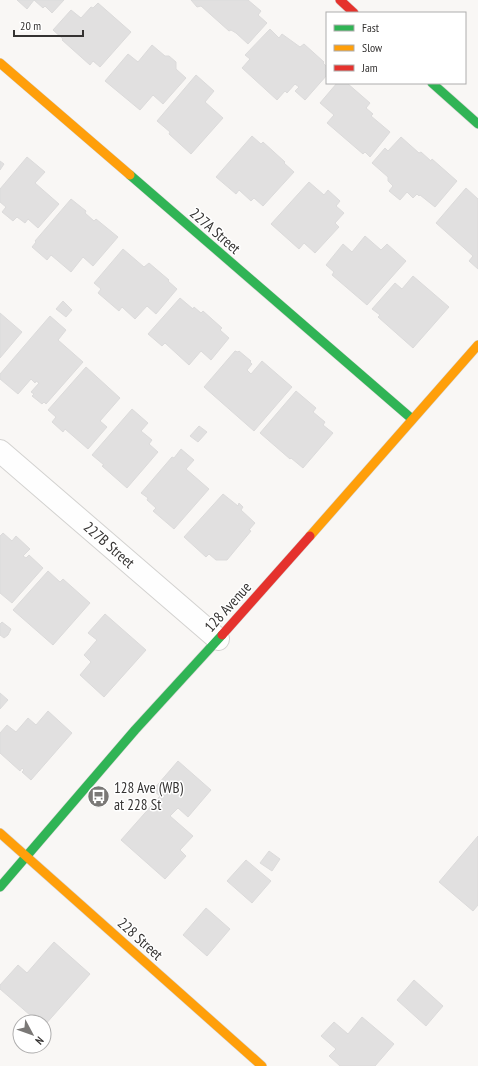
<svg xmlns="http://www.w3.org/2000/svg" width="478" height="1066" viewBox="0 0 478 1066" font-family="'PT Sans Narrow',sans-serif">
	<rect width="100%" height="100%" fill="#f9f7f5"/>
	<g fill="#e1e0e0" stroke="#dcdbdb">
		<path d="M17 0H64L52 13 45 6 43 8 34 0 27 9Z"/>
		<path d="M191 0H248L261 11 258 15 267 23 248 44 236 33 231 30 229 31 201 6 197 7Z"/>
		<path d="M98 3 131 32 100 67 93 61 90 65 62 40 63 39 53 30 71 10 81 18 91 7 93 8Z"/>
		<path d="M270 29 279 38 282 34 300 47 304 44 324 62 323 63 327 67V75L305 100 295 91 299 87 295 84 287 93 285 91 277 100 242 68 250 59 245 55Z"/>
		<path d="M152 45 165 56H169L176 62V69L186 78 163 104 153 95 140 110 105 81 128 54 138 62Z"/>
		<path d="M196 75 214 91 205 102 223 118 191 154 169 134 170 132 157 121Z"/>
		<path d="M337 83H347L370 103 366 108 373 114 371 116 390 132 370 157 365 152 363 154 327 123 334 115 320 103Z"/>
		<path d="M252 136 261 144 263 142 285 162 284 163 294 172 263 206 254 198 251 201 239 190 236 194 216 177Z"/>
		<path d="M401 137 419 153 421 152 431 161 432 159 457 181 435 207 420 195 419 196 417 194 413 198 407 192 400 200 389 191 393 186 388 181V177L372 163 385 148 388 151Z"/>
		<path d="M27 157 45 172 35 183 59 204 38 228 28 219 25 223 17 217 13 221 2 212 6 207 0 202V189Z"/>
		<path d="M0 161 4 164 0 170Z"/>
		<path d="M309 182 324 195 328 190 340 201 336 206 344 213 335 223 339 227 315 253 304 243 299 249 271 224Z"/>
		<path d="M466 188 478 199V269L469 261 473 256 436 223Z"/>
		<path d="M71 199 86 211 85 213 94 221 96 219 118 237 93 266 83 257 71 272 51 255 47 260 32 247 36 242 35 241Z"/>
		<path d="M365 236 381 250 387 244 406 261 367 305 332 275 334 272 326 265 343 244 352 252Z"/>
		<path d="M123 249 144 267 149 263 169 280 168 281 177 289 156 314 147 306 135 319 122 307 119 311 98 293 101 289 94 283Z"/>
		<path d="M413 276 449 307 413 348 378 317 380 315 372 309 395 283 402 289Z"/>
		<path d="M180 298 193 309 194 307 201 313 203 311 222 328 220 330 229 338 211 360 201 351 189 365 165 343 162 346 148 334Z"/>
		<path d="M63 301 72 310 66 317 56 309Z"/>
		<path d="M0 313 22 332 0 358Z"/>
		<path d="M50 316 66 330 58 340 83 362 46 404 44 402 42 404 32 396 34 394 31 392 39 383 36 381 35 383 31 379 18 394 0 379V374Z"/>
		<path d="M235 351 238 352 239 351 251 361 250 362 252 364 247 370 251 374 262 361 292 387 254 431 204 387Z"/>
		<path d="M86 367 120 398 100 421 107 427 88 449 65 429 63 432 52 422 56 417 48 410Z"/>
		<path d="M296 391 316 408 313 412 325 422 323 425 333 433 303 468 291 458 290 459 260 433Z"/>
		<path d="M132 409 148 423 141 431 152 440 149 444 158 452 127 488 102 466 104 465 92 455Z"/>
		<path d="M199 426 207 432 198 442 190 436Z"/>
		<path d="M181 449 194 460 186 469 209 489 174 529 153 511 156 508 147 500 148 498 141 493 172 457 174 458Z"/>
		<path d="M223 494 238 506 239 503 243 507 241 510 255 523 249 530 251 531 227 560H216L209 554 206 557 184 537Z"/>
		<path d="M3 533 12 541 16 536 30 549 23 556 26 558 29 555 43 568 12 603 0 593V536Z"/>
		<path d="M48 571 60 582 63 579 90 603 53 645 13 610Z"/>
		<path d="M105 614 146 650 104 697 80 675 91 662 84 655 97 640 88 633Z"/>
		<path d="M2 622 11 629 8 635 4 638 0 635V624Z"/>
		<path d="M0 693 8 700 0 709Z"/>
		<path d="M48 711 72 733 31 780 22 772 24 770 22 768 20 771 0 753V733L7 725 16 732 28 718 36 725Z"/>
		<path d="M178 761 211 790 188 817 178 808 170 816 193 836 180 850 186 856 165 879 121 840 160 796 153 790Z"/>
		<path d="M478 836V905L473 911 439 882Z"/>
		<path d="M269 851 280 859 272 871 260 863Z"/>
		<path d="M246 860 271 881 252 903 227 881Z"/>
		<path d="M206 908 230 929 207 956 183 935Z"/>
		<path d="M54 942 90 974 44 1026V1022H38L0 989V985L18 965 27 973Z"/>
		<path d="M414 980 443 1006 426 1026 397 1000Z"/>
		<path d="M362 1017 394 1044 375 1066H340L329 1056 336 1049 321 1036 334 1022 348 1034Z"/>
	</g>
	<g fill="none" stroke-linecap="round" stroke-linejoin="round">
		<defs>
			<path id="street" d="M0 451 218 639"/>
			<g id="fast">
				<path d="M432 83 478 124"/>
				<path d="M130 175 412 419"/>
				<path d="M0 887 135 730 222 635"/>
			</g>
			<g id="slow">
				<path d="M0 63 130 175"/>
				<path d="M310 536 478 345"/>
				<path d="M0 833 262 1066"/>
			</g>
			<g id="jam">
				<path d="M340 0 354 13"/>
				<path d="M222 635 310 536"/>
			</g>
		</defs>
		<use href="#street" stroke="#d3d2d0" stroke-width="24"/>
		<use href="#fast" stroke="#d3d2d0" stroke-width="10"/>
		<use href="#slow" stroke="#d3d2d0" stroke-width="10"/>
		<use href="#jam" stroke="#d3d2d0" stroke-width="10"/>
		<use href="#street" stroke="#fefefe" stroke-width="22"/>
		<use href="#fast" stroke="#30b455" stroke-width="9"/>
		<use href="#slow" stroke="#ff9f0a" stroke-width="9"/>
		<use href="#jam" stroke="#e5322d" stroke-width="9"/>
	</g>
	<defs>
		<symbol id="bus-disc" viewBox="-11 -11 22 22"><circle r="9.5" fill="#7a7876" stroke="#fff"/><path d="M-5-6H5V4H4V6H2V4H-2V6H-4V4H-5ZM-3.5-4V0h7V-4ZM-3.5 1.2v1.5H-2V1.2ZM2 1.2v1.5H3.5V1.2Z" fill="#fff"/></symbol>
	</defs>
	<g fill-rule="evenodd">
		<use href="#bus-disc" x="86" y="784" width="25" height="25"/>
	</g>
	<g text-anchor="middle" stroke-width="3" stroke-linejoin="round" paint-order="stroke">
		<g font-size="15" fill="#353332" stroke="#fff">
			<text transform="translate(215 231) rotate(41)" y="5">227A Street</text>
			<text transform="translate(109 545) rotate(41)" y="5">227B Street</text>
			<text transform="translate(228 607) rotate(-48)" y="5">128 Avenue</text>
			<text transform="translate(140 939) rotate(42)" y="5">228 Street</text>
		</g>
		<g font-size="15" fill="#353332" stroke="#fff" text-anchor="start">
			<text x="114" y="793">128 Ave (WB)<tspan x="114" dy="17">at 228 St</tspan></text>
		</g>
	</g>
	<rect x="326" y="12" width="140" height="72" fill="#ffffff" stroke="#aeadad"/>
	<rect x="334" y="25" width="20" height="6" fill="#30b455" stroke="#aeadad"/>
	<text x="362" y="32" font-size="12" fill="#353332">Fast</text>
	<rect x="334" y="45" width="20" height="6" fill="#ff9f0a" stroke="#aeadad"/>
	<text x="362" y="52" font-size="12" fill="#353332">Slow</text>
	<rect x="334" y="65" width="20" height="6" fill="#e5322d" stroke="#aeadad"/>
	<text x="362" y="72" font-size="12" fill="#353332">Jam</text>
	<g transform="translate(32 1034) rotate(131)"><circle r="19" fill="#ffffff" stroke="#aeadad"/>
	<path d="M0-3L7 15L0 10L-7 15Z" fill="#7a7876"/>
	<text y="-6" font-size="11" font-weight="bold" text-anchor="middle" fill="#353332">N</text>
	</g>
	<path d="M14 30v6h69v-6" fill="none" stroke="#353332" stroke-width="2"/>
	<text x="20" y="30" font-size="12" fill="#353332" stroke="#ffffff" stroke-width="3" paint-order="stroke">20 m</text>
</svg>
